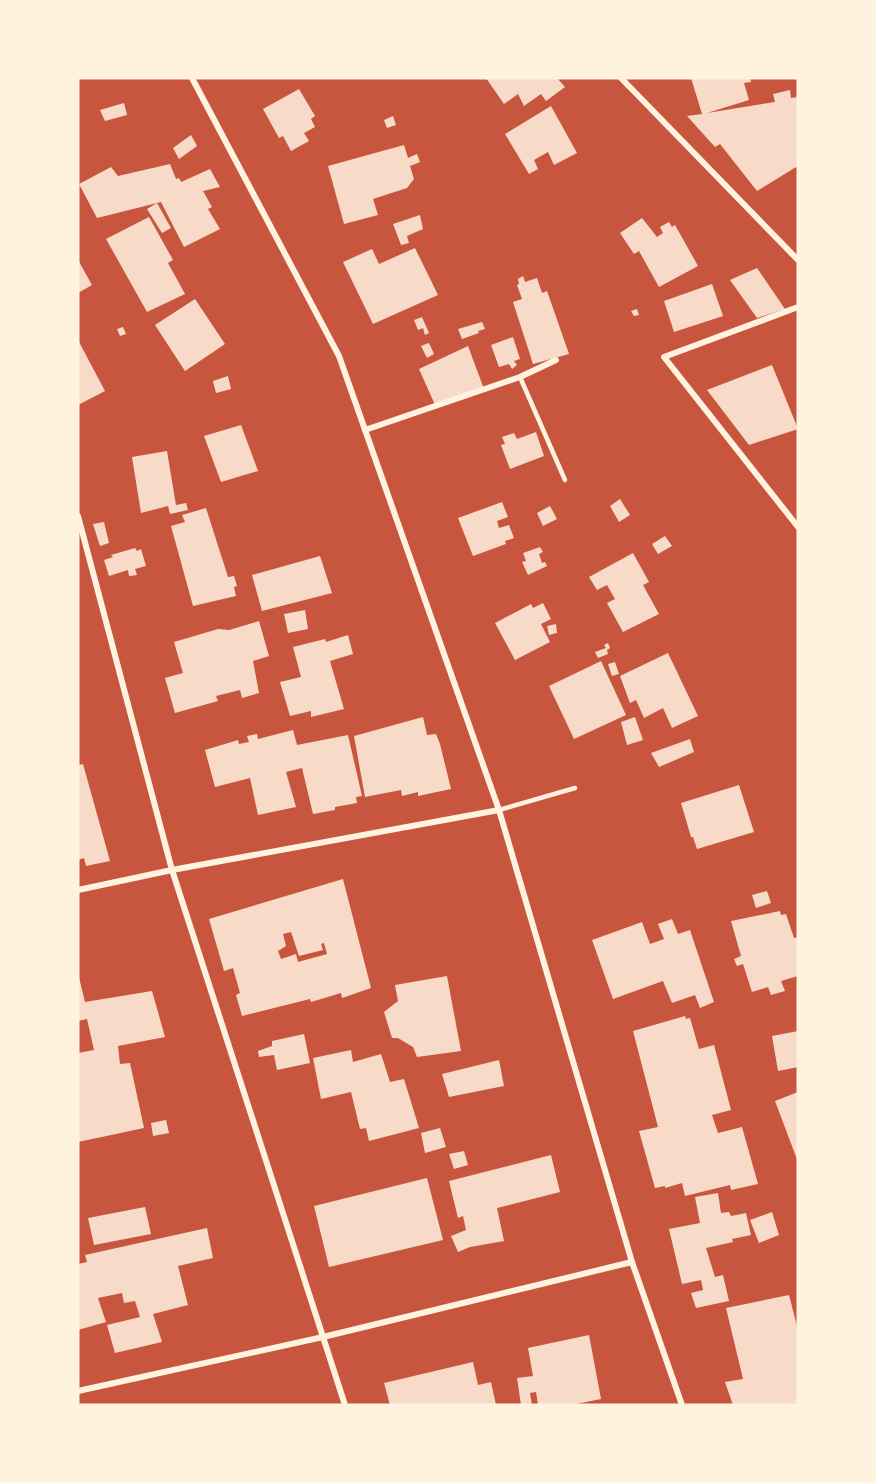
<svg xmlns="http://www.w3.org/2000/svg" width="876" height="1483" viewBox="0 0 876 1483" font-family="'Titillium Web',sans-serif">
	<rect width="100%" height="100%" fill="#c8553d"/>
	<g fill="#f7dbc8" fill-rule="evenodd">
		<path d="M486 78H557L565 87 546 101 541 94 524 106 518 94 504 104Z"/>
		<path d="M691 78H750L751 82 744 83 749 100 707 113 775 102 773 94 790 90 791 98 798 97V170L796 167 757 191 720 144 715 147 687 116 702 114Z"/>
		<path d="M299 89 315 116 311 119 315 127 304 133 309 141 291 151 283 136 279 138 263 109Z"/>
		<path d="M124 103 127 115 105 121 100 110Z"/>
		<path d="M551 106 577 153 554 165 548 152 534 160 538 169 529 174 505 134Z"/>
		<path d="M393 116 396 125 387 128 384 120Z"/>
		<path d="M191 135 197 146 179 159 173 148Z"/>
		<path d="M404 145 408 158 417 154 420 162 410 166 414 179 407 188 373 199 378 215 344 224 328 166Z"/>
		<path d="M170 164 176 179 179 178 181 182 210 169 220 187 203 191 212 207 208 209 220 229 184 247 161 202 97 218 79 184 111 167 118 176Z"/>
		<path d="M157 203 171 228 162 233 147 209Z"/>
		<path d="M420 215 423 229 407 236 409 243 401 245 393 224Z"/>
		<path d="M149 217 173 260 168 263 185 294 147 312 106 239Z"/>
		<path d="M642 218 657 237 663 233 660 227 669 222 672 227 675 225 698 266 659 287 639 251 634 254 620 233Z"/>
		<path d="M415 248 438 295 373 324 343 262 372 249 379 264Z"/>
		<path d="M78 260 92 285 78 293Z"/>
		<path d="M757 268 785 309 757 318 730 280Z"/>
		<path d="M523 276 525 282 537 278 542 293 547 291 569 354 533 364 513 302 522 299 517 285 519 284 518 279Z"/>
		<path d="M712 284 723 316 674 332 664 301Z"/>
		<path d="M195 299 225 344 185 371 155 325Z"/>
		<path d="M637 309 639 315 634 316 631 311Z"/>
		<path d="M422 317 429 333 425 335 423 328 418 330 414 320Z"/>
		<path d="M482 322 485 329 478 331 479 333 462 339 458 329Z"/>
		<path d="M123 327 126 334 120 336 117 329Z"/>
		<path d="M513 337 520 359 514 361 517 365 512 369 509 364 499 367 491 345Z"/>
		<path d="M78 340 105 391 78 405Z"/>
		<path d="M429 343 434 354 427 358 421 346Z"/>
		<path d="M468 346 484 389 436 407 419 369Z"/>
		<path d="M772 365 798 429 749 445 707 390Z"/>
		<path d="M228 376 231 389 216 393 213 381Z"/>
		<path d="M241 425 258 471 221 482 204 436Z"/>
		<path d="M536 432 544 456 510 469 501 445 505 444 502 437 514 433 517 439Z"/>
		<path d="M167 451 176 505 186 503 188 510 170 514 168 506 141 513 132 457Z"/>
		<path d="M620 499 630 515 619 522 610 506Z"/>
		<path d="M502 502 508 517 497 521 499 528 509 525 514 538 505 541 506 544 473 556 458 518Z"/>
		<path d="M550 506 557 519 543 526 537 513Z"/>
		<path d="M206 508 228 577 234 576 237 586 234 587 236 596 193 606 171 526 185 522 182 515Z"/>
		<path d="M104 522 109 543 100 546 93 524Z"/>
		<path d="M665 536 672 546 658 554 652 544Z"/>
		<path d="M540 547 543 552 539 554 542 563 545 562 547 566 528 575 522 562 526 561 523 553Z"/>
		<path d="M135 548 137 551 141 549 146 566 135 569 137 575 129 576 128 570 109 576 104 560 113 557 111 555Z"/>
		<path d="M633 553 649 582 643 585 659 614 623 632 607 603 615 599 607 585 597 590 589 577Z"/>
		<path d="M320 556 332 593 262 611 252 575Z"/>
		<path d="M543 603 551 619 541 624 550 642 515 660 495 623 531 604 533 608Z"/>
		<path d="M305 610 308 629 288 633 284 614Z"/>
		<path d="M259 621 269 656 253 661 259 693 242 698 240 690 216 696 218 701 175 713 165 678 183 673 174 642 218 629 229 630Z"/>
		<path d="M556 624 557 633 549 635 547 626Z"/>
		<path d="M348 635 353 654 330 661 344 709 311 717V711L290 716 280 682 301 677 293 647 325 639 326 642Z"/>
		<path d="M608 643 610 648 607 650 608 654 598 658 595 652 606 648 604 645Z"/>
		<path d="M668 653 698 716 672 728 663 708 644 718 636 700 630 703 620 676Z"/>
		<path d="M601 661 626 715 574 739 549 686Z"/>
		<path d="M615 662 619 674 612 676 608 664Z"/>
		<path d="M423 717 427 735 436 734 440 744 451 789 418 796V792L402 796 401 790 365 797 354 736Z"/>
		<path d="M635 717 643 740 627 745 621 722Z"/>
		<path d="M293 730 297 745 348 735 362 796 356 797 357 803 335 807V810L313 814 302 768 286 772 296 807 258 815 250 778 215 787 205 750 238 740 239 744 249 742 247 736 257 734 258 739Z"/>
		<path d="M690 739 694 752 659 767 651 753Z"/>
		<path d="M83 764 110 861 86 866 84 858 78 860V765Z"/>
		<path d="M739 785 754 832 697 849 693 837H691L681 803Z"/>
		<path d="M343 879 371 988 342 998 341 993 311 1002 310 999 242 1016 236 995 240 993 233 968 224 971 209 919ZM291 932 299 956 323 950 321 944 324 943 327 954 298 962 296 954 281 959 278 951 286 946 283 934Z"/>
		<path d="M767 891 771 903 756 908 752 895Z"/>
		<path d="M780 911 781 915 786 914 794 938 798 937V976L781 981 785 991 771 995 768 987 752 992 743 964 737 966 734 959 741 956 731 921Z"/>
		<path d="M672 919 678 934 690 930 714 1002 700 1008 695 995 672 1003 663 981 613 999 592 940 642 922 650 944 664 939 658 924Z"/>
		<path d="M78 973 85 1002 152 991 165 1037 118 1046 120 1064 130 1063 144 1128 78 1142V1053L94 1050 87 1019 78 1021Z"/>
		<path d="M447 976 461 1051 417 1057 413 1047 398 1038H392L384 1012 398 1001 395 985Z"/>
		<path d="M685 1016 686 1019 690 1018 699 1049 714 1045 731 1110 712 1115 718 1133 742 1127 758 1184 731 1190 730 1185 685 1196 682 1183 665 1188V1186L655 1188 639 1131 658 1127 633 1031Z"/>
		<path d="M798 1031V1067L778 1071 772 1036Z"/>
		<path d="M304 1034 310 1063 277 1070 274 1055 259 1057 258 1051 272 1046V1041Z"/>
		<path d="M351 1050 353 1062 381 1054 390 1082 404 1079 419 1128 369 1141 366 1128 360 1129 351 1092 321 1099 313 1058Z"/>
		<path d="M499 1060 504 1086 449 1097 442 1074Z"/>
		<path d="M798 1092V1162L775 1101Z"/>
		<path d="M166 1120 169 1133 153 1136 151 1123Z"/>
		<path d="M440 1128 446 1147 425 1153 421 1133Z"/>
		<path d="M464 1151 468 1165 454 1169 449 1154Z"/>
		<path d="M551 1155 560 1192 497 1208 504 1241 470 1247 458 1252 451 1236 466 1230 463 1216 458 1218 449 1181Z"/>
		<path d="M427 1178 443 1240 329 1267 314 1206Z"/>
		<path d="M718 1193 721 1213 729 1212 731 1216 746 1213 751 1235 732 1239 733 1242 706 1248 715 1277 723 1275 729 1301 696 1308 691 1293 703 1290 701 1280 682 1284 669 1229 700 1223 695 1197Z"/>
		<path d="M145 1207 151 1234 94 1245 88 1218Z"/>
		<path d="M772 1212 779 1235 759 1243 750 1220Z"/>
		<path d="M207 1228 213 1258 178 1266 188 1305 153 1314 162 1342 115 1353 107 1325 140 1317 135 1301 124 1303 122 1293 98 1298 106 1322 78 1330V1264L87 1262 85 1255Z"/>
		<path d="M789 1295 798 1330V1405H733L725 1382 743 1379 726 1308Z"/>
		<path d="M589 1335 601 1399 571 1405H538L536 1392 530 1393 532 1405H521L517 1378 533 1376 528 1348Z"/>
		<path d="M473 1362 478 1385 491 1382 496 1405H390L384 1383Z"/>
	</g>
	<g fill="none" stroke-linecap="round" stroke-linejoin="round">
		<g stroke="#fff3e0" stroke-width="4.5">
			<path d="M520 377 565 480"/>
			<path d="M499 810 575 788"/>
		</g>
		<g stroke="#fff3e0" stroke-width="6">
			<path d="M192 78 339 356 499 810 632 1262 682 1405"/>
			<path d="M621 78 798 260"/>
			<path d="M798 307 664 357 798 527"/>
			<path d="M365 430 520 377 556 360"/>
			<path d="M78 516 172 870 345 1405"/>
			<path d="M78 890 172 870 499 810"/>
			<path d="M78 1391 323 1337 632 1262"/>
		</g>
	</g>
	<rect width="876" height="1483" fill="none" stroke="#fff3e0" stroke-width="159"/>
</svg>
